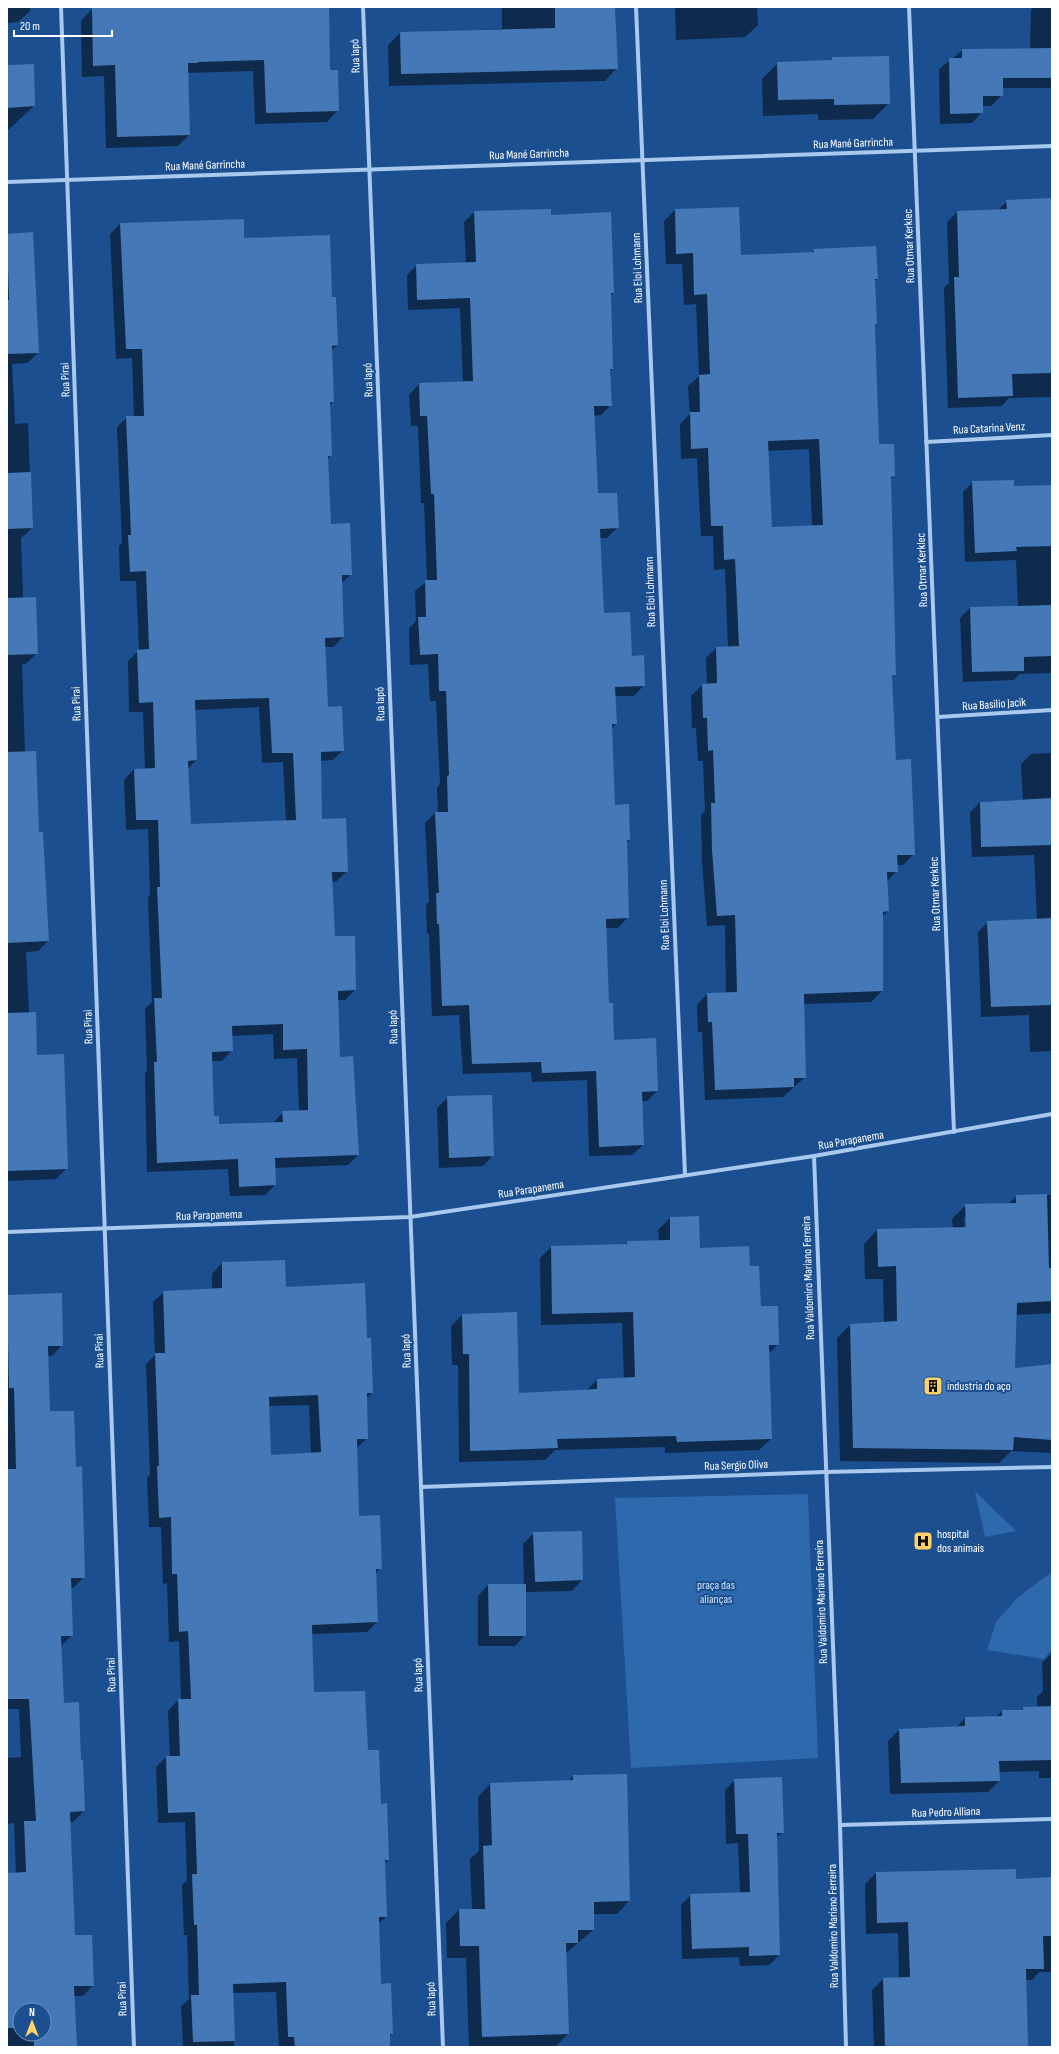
<svg xmlns="http://www.w3.org/2000/svg" width="1059" height="2054" viewBox="0 0 1059 2054" font-family="'Sofia Sans Condensed',sans-serif">
	<rect width="100%" height="100%" fill="#1b4f8f"/>
	<g fill="#2e69ad">
		<path d="M975 1491 1016 1531 985 1537Z"/>
		<path d="M808 1494 818 1758 631 1768 615 1498Z"/>
		<path d="M1052 1572V1649L1044 1659 987 1650 996 1622 1018 1597Z"/>
	</g>
	<g fill="#0007" fill-rule="evenodd">
		<path d="M7 7H30V11L18 22 7 23Z"/>
		<path d="M119 7H328L329 71 338 110 327 122 255 124 253 71 187 73 189 135 178 146 106 148 104 76 82 77 81 21 92 9H119Z"/>
		<path d="M502 7H615L617 68 605 81 389 86 388 45 400 33 502 29Z"/>
		<path d="M675 7H757L758 25 745 37 676 40Z"/>
		<path d="M1034 7H1052V88H1002V95L991 106H982V112L972 123 940 124 939 69 963 50 1030 49 1031 10Z"/>
		<path d="M833 58 889 103 873 119 818 120V114L763 116 762 79 778 63 829 62Z"/>
		<path d="M7 66 34 106 7 131Z"/>
		<path d="M1052 199V397L1009 398 1002 406 948 408 944 288 949 283 947 222 957 212 998 210 1007 201Z"/>
		<path d="M738 208 740 256 810 254 814 250 877 279 874 281 876 324 875 326 878 446 894 476 890 480 895 675 891 679 895 761 914 854 903 865H897V871L886 882 888 911 882 917V991L871 1002 803 1004 805 1077 783 1097 705 1100 702 1032H698L697 1005 707 994 726 993 725 925 707 926 702 861 701 815 705 811 703 761H698L696 728H692L691 696 702 685H707L706 658 716 648 728 647 725 569 714 570 713 536H701L697 458 681 459 680 424 690 414 688 386 699 376 696 304 684 305 682 264H666L664 221 675 210ZM809 449 812 526 771 528 767 451Z"/>
		<path d="M474 212 550 216 613 293 610 296 612 369 609 372 611 405 601 415 593 416 597 494 618 527 607 538H600L603 614 631 657 644 685 634 696H614L616 724 611 729 614 806 629 840 626 843 628 917 618 928H605L608 1004 613 1041 655 1039 657 1091 647 1101H641L643 1145 632 1155 589 1156 587 1080 532 1082 531 1072 463 1074 459 1015 432 1016 429 934H427L426 904 429 902 425 823 435 813H438L437 787 440 784 436 701H430L428 664 410 665 409 628 416 621 415 591 427 581 424 503H421L418 426H411L409 395 419 384 463 383 460 308 408 310 407 275 417 265 466 263 464 222Z"/>
		<path d="M120 224 243 239 331 298 337 345 331 351 333 402 329 406 331 455 327 460 330 525 351 574 341 584 343 637 333 647H325L327 708 343 750 333 760 320 761 322 820 347 871 337 881 332 882 334 937 355 990 345 1000H337L339 1058 358 1155 348 1165 274 1168 275 1185 265 1195 230 1196 228 1169 147 1172 145 1073 147 1071 145 1009 152 1002 148 898 150 895 148 829 126 830 124 780 134 769H145L143 712H129L128 661 139 650 136 581H120L119 546 122 543 117 427 127 417H134L132 358 116 359 110 234ZM259 707 262 763 283 762 286 821 190 825 188 769 196 760 195 710ZM273 1034 274 1059 297 1058 299 1111 283 1112 273 1123 218 1125 213 1117 211 1061H222L232 1050V1036Z"/>
		<path d="M32 233 38 353 27 363 12 364 15 424 28 423 32 528 21 538 23 598 37 653 26 664H22L25 752 38 833 48 941 38 951 26 952 29 1013 37 1056 67 1168 56 1179 7 1181V235Z"/>
		<path d="M973 482 1013 487 1052 486V673L1019 674 1014 680 963 682 960 618 970 608 1018 607 1016 560 965 562 963 492Z"/>
		<path d="M1052 753V1051L1030 1052 1029 1015 981 1017 978 932 988 922 1037 920 1034 855 972 857 970 813 980 802 1023 800 1021 764 1031 754Z"/>
		<path d="M448 1097 493 1155 483 1166 439 1168 437 1108Z"/>
		<path d="M1052 1195V1313L1016 1315 1014 1369 1052 1365V1453L1011 1451 999 1463 840 1461 837 1338 850 1325 884 1323 883 1279H865L864 1244 877 1230 953 1228 952 1219 966 1205 1008 1204 1017 1196ZM964 1217H966L967 1232H965Z"/>
		<path d="M670 1218 699 1249 749 1267 760 1307 778 1344 768 1354 771 1439 759 1450 665 1453V1447L555 1450 545 1460 459 1462 458 1365H452L451 1326 462 1315 519 1394 586 1391 597 1380 624 1379 622 1323 541 1325 540 1258 551 1247 625 1245 627 1242 659 1241 658 1230Z"/>
		<path d="M284 1261 285 1288 366 1339 372 1393 366 1399 367 1438 356 1449 358 1517 381 1568 375 1574 377 1622 367 1632 312 1634 313 1693 367 1751 380 1805 388 1860 384 1864 386 1917 378 1924 380 1985 392 2034 389 2037V2047H279L276 1992 233 1993 234 2047H183L181 2006 189 1999 187 1935H184L182 1885 187 1880 185 1822 158 1823 156 1767 166 1757H170L168 1711 178 1700H181L179 1641 169 1642 167 1583 163 1584 161 1527H149L147 1477 150 1474 146 1364 155 1355 153 1302 164 1292 212 1290V1274L222 1263ZM309 1405 311 1454 270 1456 268 1406Z"/>
		<path d="M61 1294 62 1345 52 1356H47L49 1412 75 1468 84 1577 73 1588H70L72 1635 61 1646 63 1704 84 1811 73 1822H69L74 1936 93 1985 83 1996H74L76 2047H7V1874H16L14 1823 7 1824V1758L21 1757 19 1709H7V1296ZM20 2010H44V2034H20Z"/>
		<path d="M581 1532 582 1580 572 1591 525 1592V1635L515 1646H478V1596L488 1585H524L523 1544 534 1533Z"/>
		<path d="M1052 1653V1778H1039V1771L999 1772V1781L988 1792 890 1794 888 1741 899 1730 956 1728 965 1718 996 1717 1002 1711H1021L1023 1708 1037 1707V1697L1043 1691 1042 1663Z"/>
		<path d="M573 1776 629 1901 617 1914H593V1930L565 1954 568 2034 555 2047H469L466 1958H447L446 1923 459 1910H472L470 1859 479 1851 478 1797 490 1784 569 1781Z"/>
		<path d="M735 1780 782 1832 776 1838 779 1955 769 1965 740 1966 739 1957 682 1959 681 1905 691 1895 740 1893 738 1843 726 1844 725 1790Z"/>
		<path d="M876 1873 1015 1880 1052 1878V1972H1039L1032 1980H1025L1027 2047H874L872 1990 883 1979H899L898 1933 866 1934 865 1884Z"/>
	</g>
	<g fill="#4478b7" fill-rule="evenodd">
		<path d="M149 7H329L330 70H338L339 111 266 113 264 60 198 62V63H188L190 135 117 137 115 65 93 66 92 8Z"/>
		<path d="M555 7H615L618 69 401 74 400 32 555 28Z"/>
		<path d="M1052 48V78H1003V96H983V113L950 114 949 58H962V49Z"/>
		<path d="M889 56 890 104 834 105V99L778 100 777 62 832 60V57Z"/>
		<path d="M34 64 35 106 7 108V65Z"/>
		<path d="M1052 198 1051 373 1012 374 1013 396 958 398 954 277H959L957 211 1007 209 1006 200Z"/>
		<path d="M739 207 741 255 814 252 813 249 876 246 878 279H875L877 324H875L879 444H894L895 476 891 477 896 675 892 676 896 760 911 759 915 855H897L898 872H887L889 911 883 912V991L804 994 806 1078H794V1087L715 1090 712 1022H708L707 993 737 992 735 915 717 916 712 850 711 803H715L713 750 708 751 707 718H703L702 684 717 683 716 647 739 646 735 559 724 560 723 526H711L708 448 691 449 690 412H700L699 375 710 374 707 294 694 295 693 253 676 254 675 209ZM819 439 823 525 772 527 768 441Z"/>
		<path d="M551 209V215L611 212 614 293H611L613 369H610L612 406H594L598 493H617L619 528 600 529 604 613 630 612 632 656 644 655 645 686 615 687 617 724H612L615 805 629 804 630 840H627L629 918 606 919 609 1003H613L614 1040 656 1038 658 1091 642 1092 644 1145 599 1147 596 1071 542 1073 541 1062 472 1064 469 1005 442 1006 439 924H437L436 893H439L435 812H448L447 776 449 775 446 691H439L438 654 420 655 418 617H426L425 580H437L434 494H431L427 416H420L419 383 473 381 470 298 417 300 416 264 476 262 474 211Z"/>
		<path d="M244 219V238L330 235 332 297H336L338 345 332 346 334 402H330L332 456H328L331 524 350 523 352 575H342L344 637 325 638 328 707 342 706 344 751 321 752 322 819 346 818 348 872H332L335 936H355L356 990 338 991 340 1057 353 1056 359 1155 275 1158 276 1185 239 1187 238 1159 157 1163 154 1062H157L154 998H162L157 887H160L158 820H136L134 769 155 768 153 702 139 703 137 650 149 649 146 571 130 572 128 535H131L126 416H144L142 349H126L120 223ZM269 698 272 753H293L296 820 191 824 188 761 197 760 195 700ZM283 1024V1050L307 1049 308 1110 282 1111 283 1122 219 1124V1116H214L212 1052 233 1051 232 1026Z"/>
		<path d="M33 232 39 353 7 354V300H9L7 234Z"/>
		<path d="M31 472 33 528 7 529V473Z"/>
		<path d="M1014 480V486L1052 485V546L1016 547 1017 551 975 553 972 481Z"/>
		<path d="M36 597 38 654 7 655V598Z"/>
		<path d="M1052 605V656L1024 657V671L972 672 970 607Z"/>
		<path d="M36 751 39 832H43L49 941 7 943V752Z"/>
		<path d="M1052 798V845L981 847 980 802Z"/>
		<path d="M1052 918V1005L991 1007 987 921Z"/>
		<path d="M36 1012 37 1055 64 1054 68 1169 7 1171V1013Z"/>
		<path d="M492 1095 494 1156 449 1158 447 1096Z"/>
		<path d="M1047 1194 1049 1268H1052V1301L1017 1303 1015 1368 1052 1364V1440L1014 1437 1013 1450 853 1448 850 1324 897 1321 896 1266 878 1267 877 1229 966 1227 965 1204 1016 1203V1195Z"/>
		<path d="M699 1216 700 1248 749 1246 750 1266H759L761 1306H778L779 1345H769L772 1439 677 1442 676 1436 557 1439 558 1448 470 1451 469 1354H463L462 1314 517 1312 519 1393 597 1389V1379L635 1377 633 1312 552 1314 551 1246 627 1244V1241L670 1240V1217Z"/>
		<path d="M285 1260 286 1287 365 1283 367 1338H371L373 1393H367L368 1439H357L359 1516 380 1515 382 1569H376L378 1622 312 1625 314 1692 365 1691 368 1750H379L381 1804 387 1803 389 1860H385L387 1917H379L381 1984 391 1983 393 2034H390V2047H295L294 2037H288L286 1982 233 1984 235 2041 193 2042 191 1995H199L197 1925H194L192 1874H197L195 1812 168 1813 166 1756H180L178 1699H191L188 1631 179 1632 177 1574H172L171 1517 159 1518 157 1466H159L155 1353H165L163 1291 222 1288V1262ZM318 1395 321 1452 271 1455 269 1397Z"/>
		<path d="M62 1293 63 1346H48L50 1411H74L76 1467 82 1466 85 1578H71L73 1636H61L64 1703 79 1702 81 1760H83L85 1811 70 1812 75 1935H92L94 1986H74L77 2047H34V2034H44V2010H20V2028H7V1873L26 1872 24 1821H36L29 1699H7V1469H16L14 1388H9L7 1295Z"/>
		<path d="M582 1531 583 1580 535 1582 533 1532Z"/>
		<path d="M488 1584H526V1636H489Z"/>
		<path d="M1052 1706V1760L999 1761 1000 1781 901 1783 899 1729 965 1726V1717L1002 1716V1710H1023V1707Z"/>
		<path d="M627 1774 630 1901 594 1902V1930H578V1943H566L569 2034 482 2037 479 1946H460L459 1909H485L483 1846 492 1845 490 1783 573 1780V1775Z"/>
		<path d="M782 1777 784 1833H777L780 1955 749 1956V1947L692 1949 690 1894 750 1892 748 1834H736L734 1779Z"/>
		<path d="M1016 1869V1879L1052 1877V1936H1043L1044 1969H1026L1028 2047H885L883 1978 910 1977 908 1922 877 1923 876 1872Z"/>
	</g>
	<g fill="none" stroke-linecap="round" stroke-linejoin="round">
		<g stroke="#a9c9ee" stroke-width="4">
			<path d="M61 7 134 2047"/>
			<path d="M363 7 443 2047"/>
			<path d="M636 7 685 1175"/>
			<path d="M909 7 954 1132"/>
			<path d="M7 182 1052 146"/>
			<path d="M926 442 1052 435"/>
			<path d="M938 717 1052 710"/>
			<path d="M814 1156 840 1825 846 2047"/>
			<path d="M7 1232 410 1217 814 1156 1052 1114"/>
			<path d="M421 1487 825 1472 1052 1467"/>
			<path d="M840 1825 1052 1819"/>
		</g>
	</g>
	<defs>
		<symbol id="building-square" viewBox="-11 -11 22 22"><rect x="-9" y="-9" width="18" height="18" rx="4" fill="#ffd166" stroke="#1b4f8f"/><path d="M-4-6H4V6H1V3H-1V6H-4ZM-2.5-4.3h1.7v1.8h-1.7ZM.8-4.3h1.7v1.8H.8ZM-2.5-1h1.7V.8h-1.7ZM.8-1h1.7V.8H.8Z" fill="#111"/></symbol>
		<symbol id="hospital-square" viewBox="-11 -11 22 22"><rect x="-9" y="-9" width="18" height="18" rx="4" fill="#ffd166" stroke="#1b4f8f"/><path d="M-5-5h3v3.5h4V-5h3V5h-3V1.5h-4V5h-3Z" fill="#111"/></symbol>
	</defs>
	<g fill-rule="evenodd">
		<use href="#building-square" x="922" y="1375" width="22" height="22"/>
		<use href="#hospital-square" x="912" y="1530" width="22" height="22"/>
	</g>
	<g text-anchor="middle" stroke-width="4" stroke-linejoin="round" paint-order="stroke">
		<g font-size="12" fill="#fff" stroke="#1b4f8f">
			<text transform="translate(355 56) rotate(-92)" y="4">Rua Iapó</text>
			<text transform="translate(853 143) rotate(-2)" y="4">Rua Mané Garrincha</text>
			<text transform="translate(529 154) rotate(-2)" y="4">Rua Mané Garrincha</text>
			<text transform="translate(205 165) rotate(-2)" y="4">Rua Mané Garrincha</text>
			<text transform="translate(909 246) rotate(-92)" y="4">Rua Otmar Kerklec</text>
			<text transform="translate(637 268) rotate(-92)" y="4">Rua Eloi Lohmann</text>
			<text transform="translate(65 380) rotate(-92)" y="4">Rua Pirai</text>
			<text transform="translate(368 380) rotate(-92)" y="4">Rua Iapó</text>
			<text transform="translate(989 428) rotate(-3)" y="4">Rua Catarina Venz</text>
			<text transform="translate(922 570) rotate(-92)" y="4">Rua Otmar Kerklec</text>
			<text transform="translate(650 592) rotate(-92)" y="4">Rua Eloi Lohmann</text>
			<text transform="translate(76 704) rotate(-92)" y="4">Rua Pirai</text>
			<text transform="translate(380 704) rotate(-92)" y="4">Rua Iapó</text>
			<text transform="translate(994 704) rotate(-4)" y="4">Rua Basilio Jacik</text>
			<text transform="translate(935 894) rotate(-92)" y="4">Rua Otmar Kerklec</text>
			<text transform="translate(664 915) rotate(-92)" y="4">Rua Eloi Lohmann</text>
			<text transform="translate(88 1027) rotate(-92)" y="4">Rua Pirai</text>
			<text transform="translate(393 1027) rotate(-92)" y="4">Rua Iapó</text>
			<text transform="translate(851 1140) rotate(-10)" y="4">Rua Parapanema</text>
			<text transform="translate(531 1189) rotate(-9)" y="4">Rua Parapanema</text>
			<text transform="translate(209 1215) rotate(-2)" y="4">Rua Parapanema</text>
			<text transform="translate(808 1278) rotate(-92)" y="4">Rua Valdomiro Mariano Ferreira</text>
			<text transform="translate(99 1351) rotate(-92)" y="4">Rua Pirai</text>
			<text transform="translate(406 1351) rotate(-92)" y="4">Rua Iapó</text>
			<text transform="translate(736 1465) rotate(-2)" y="4">Rua Sergio Oliva</text>
			<text transform="translate(821 1602) rotate(-92)" y="4">Rua Valdomiro Mariano Ferreira</text>
			<text transform="translate(111 1675) rotate(-92)" y="4">Rua Pirai</text>
			<text transform="translate(418 1675) rotate(-92)" y="4">Rua Iapó</text>
			<text transform="translate(946 1812) rotate(-2)" y="4">Rua Pedro Alliana</text>
			<text transform="translate(833 1926) rotate(-91)" y="4">Rua Valdomiro Mariano Ferreira</text>
			<text transform="translate(122 1999) rotate(-92)" y="4">Rua Pirai</text>
			<text transform="translate(431 1999) rotate(-92)" y="4">Rua Iapó</text>
		</g>
		<g font-size="12" fill="#fff" stroke="#1b4f8f" text-anchor="start">
			<text x="947" y="1390">industria do aço</text>
			<text x="937" y="1538">hospital<tspan x="937" dy="14">dos animais</tspan></text>
		</g>
		<g font-size="12" fill="#cfe3fa" stroke="#1b4f8f">
			<text x="716" y="1589">praça das<tspan x="716" dy="14">alianças</tspan></text>
		</g>
	</g>
	<rect width="1059" height="2054" fill="none" stroke="#ffffff" stroke-width="16"/>
	<g transform="translate(32 2022)"><circle r="19" fill="#1b4f8f" stroke="#7695bc"/>
	<path d="M0-3L7 15L0 10L-7 15Z" fill="#ffd166"/>
	<text y="-6" font-size="11" font-weight="bold" text-anchor="middle" fill="#ffffff">N</text>
	</g>
	<path d="M14 30v6h98v-6" fill="none" stroke="#ffffff" stroke-width="2"/>
	<text x="20" y="30" font-size="12" fill="#ffffff" stroke="#1b4f8f" stroke-width="3" paint-order="stroke">20 m</text>
</svg>
